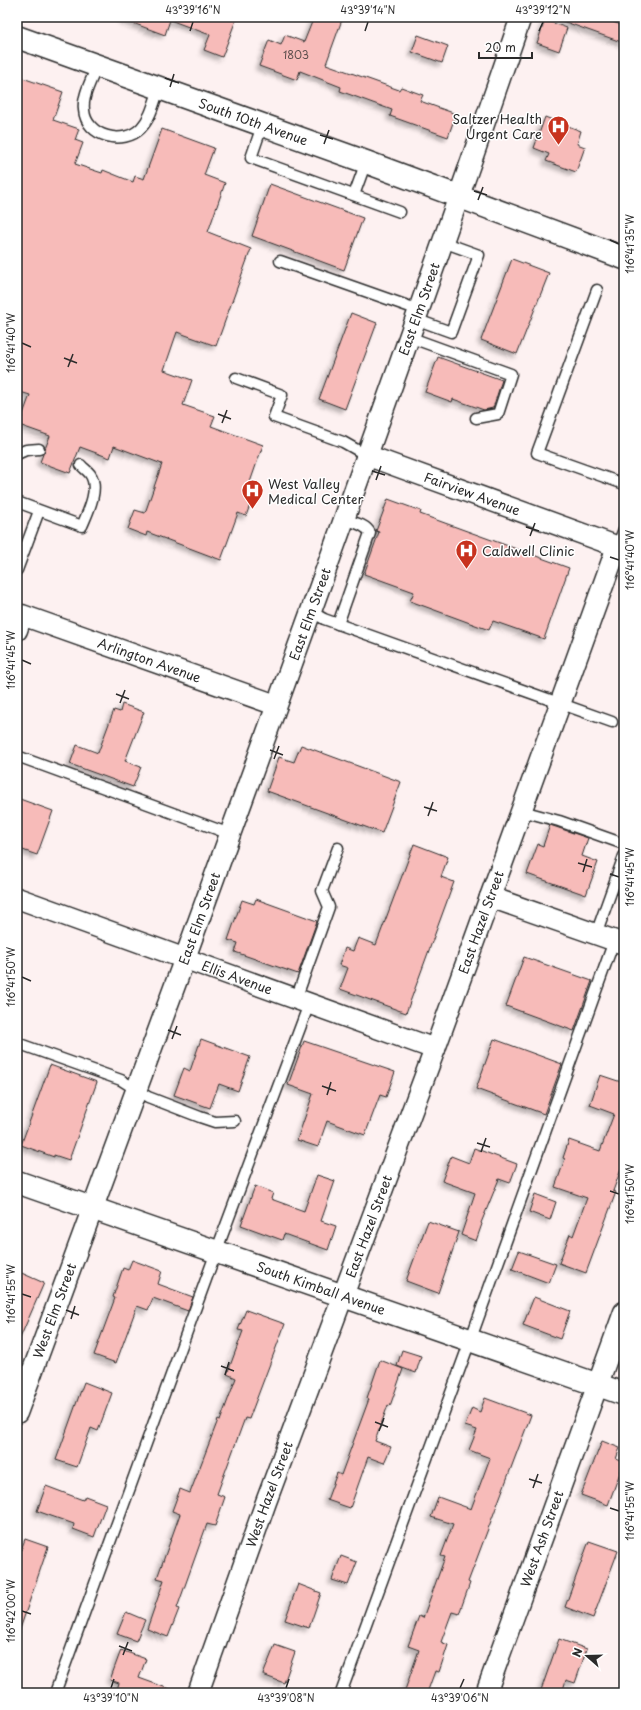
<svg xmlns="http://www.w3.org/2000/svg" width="641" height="1710" viewBox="0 0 641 1710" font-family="'Playpen Sans',sans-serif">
	<defs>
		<filter id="shadow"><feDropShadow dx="-3.5" dy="3.5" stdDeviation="2" flood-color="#0004"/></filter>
	</defs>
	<rect width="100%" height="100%" fill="#fdf1f1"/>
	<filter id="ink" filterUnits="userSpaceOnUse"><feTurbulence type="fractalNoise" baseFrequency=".025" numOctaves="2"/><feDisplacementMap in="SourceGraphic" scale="8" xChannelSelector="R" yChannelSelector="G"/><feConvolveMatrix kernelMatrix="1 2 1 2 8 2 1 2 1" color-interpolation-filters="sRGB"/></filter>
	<g filter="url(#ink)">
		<g fill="#f7bbb9" stroke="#2b2b2b" filter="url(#shadow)">
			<path d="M122 17H237L222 57 204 50 210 35 170 20 165 35 122 19Z"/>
			<path d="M314 17H343L326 64 399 90 401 87 423 95 420 101 456 114 448 137 390 116 392 110 340 91 341 87 300 71 297 80 259 66 269 40 281 45 285 35 304 42Z"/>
			<path d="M558 17H614L613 22 624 26V43L557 19Z"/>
			<path d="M545 20 567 28 559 51 537 43Z"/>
			<path d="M418 35 448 46 442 63 412 52Z"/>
			<path d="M17 76 63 92 53 120 79 129 75 140 83 143 75 164 102 173 103 170 133 182 135 176 144 179 162 129 214 148 204 175 225 183 208 232 251 249 216 346 177 332 164 370 192 380 183 405 215 416 211 426 263 445 248 488 255 491 246 516 238 513 221 560 147 532 146 536 128 529 135 510 145 513 162 464 114 446 110 458 80 447 70 473 40 462 50 436 19 425 30 395 17 391Z"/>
			<path d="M545 117 581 131 577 144 585 147 576 172 546 161 549 154 534 148Z"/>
			<path d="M270 184 363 218 344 270 252 236Z"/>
			<path d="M512 259 549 273 517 354 481 340Z"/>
			<path d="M351 313 377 323 345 409 319 399Z"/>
			<path d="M438 357 502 380 493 408 484 410 453 399 452 402 425 392Z"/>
			<path d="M388 499 421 511 420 514 569 568 544 639 493 621 489 630 410 601 414 592 364 574 379 532 376 531Z"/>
			<path d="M122 704 144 712 125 761 141 767 133 787 70 764 77 745 98 753 114 710 120 712Z"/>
			<path d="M301 745 401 782 382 833 267 791 279 757 294 762Z"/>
			<path d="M17 798 53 811 37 855 17 848Z"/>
			<path d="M550 825 588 838 582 856 598 862 586 895 527 874 538 844 543 846Z"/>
			<path d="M414 844 448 857 441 877 454 882 406 1013 340 989 348 968 339 965 345 948 353 951 358 938 376 945Z"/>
			<path d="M256 899 317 921 298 974 235 952 238 943 228 940 242 900 254 904Z"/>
			<path d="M524 957 592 981 574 1031 506 1006Z"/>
			<path d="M201 1039 250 1057 238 1091 219 1084 210 1108 174 1095 184 1068 190 1071Z"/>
			<path d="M494 1039 562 1064 544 1114 476 1089Z"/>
			<path d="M304 1041 395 1072 386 1097 380 1095 365 1135 327 1121 318 1147 297 1140 313 1094 288 1085Z"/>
			<path d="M50 1065 97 1082 69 1160 54 1155V1157L21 1145Z"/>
			<path d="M600 1075 624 1083V1161L613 1191 616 1192 586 1273 559 1263 570 1234 573 1236 587 1198 555 1187 565 1159 563 1158 569 1140 600 1151 614 1114 590 1105Z"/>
			<path d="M474 1148 517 1164 510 1183 499 1179 481 1223 482 1224 476 1241 461 1235 475 1193 442 1181 451 1156 469 1163Z"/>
			<path d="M317 1175 335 1181 321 1221 336 1226 328 1250 284 1234 282 1240 241 1225 255 1186 273 1193 271 1199 304 1211Z"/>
			<path d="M535 1194 556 1202 550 1220 529 1212Z"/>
			<path d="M428 1221 459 1232 438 1293 406 1281Z"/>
			<path d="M519 1251 556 1264 549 1283 512 1269Z"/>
			<path d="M132 1260 162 1271 158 1284 193 1297 188 1311 153 1298 148 1310 137 1306 116 1363 94 1355 115 1298 113 1297 123 1268 128 1270Z"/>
			<path d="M17 1271 44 1283 17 1345Z"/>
			<path d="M534 1297 570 1311 560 1339 523 1325Z"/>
			<path d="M246 1310 285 1324 249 1419 245 1418 217 1494 225 1497 215 1526 207 1524 177 1608 179 1609 168 1637 147 1629 164 1580 157 1578 180 1514 172 1511 180 1489 190 1493 218 1420 220 1421 236 1378 227 1374 243 1331 238 1330Z"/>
			<path d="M402 1350 421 1356 416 1373 397 1366Z"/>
			<path d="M380 1360 403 1369 390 1406 388 1405 375 1441 391 1447 384 1463 368 1457 350 1508 327 1500 337 1473 341 1475 369 1399 367 1398Z"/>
			<path d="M84 1382 112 1393 98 1431 91 1428 77 1467 56 1460Z"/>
			<path d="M485 1398 531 1415 468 1582 470 1583 459 1614 452 1612 441 1642 448 1645 439 1672 435 1671 427 1693H404L419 1650 408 1646 419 1616 423 1618 445 1557 441 1556 453 1524 431 1517 438 1497 471 1509 490 1458 469 1450 477 1430 465 1426 472 1408 480 1412Z"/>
			<path d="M602 1441 620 1448 616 1459 624 1462 608 1505 581 1495Z"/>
			<path d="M46 1486 83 1500 85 1496 106 1504 94 1537 73 1529 74 1524 37 1511Z"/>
			<path d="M25 1539 48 1547 19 1632H17V1561Z"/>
			<path d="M589 1541 618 1551 593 1618 565 1607Z"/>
			<path d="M341 1556 357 1562 348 1585 332 1580Z"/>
			<path d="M298 1584 321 1593 309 1628 285 1620Z"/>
			<path d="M126 1612 145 1620 136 1641 117 1634Z"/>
			<path d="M559 1639 587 1649 575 1683 566 1680 562 1693H540Z"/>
			<path d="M275 1645 295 1652 284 1683 263 1675Z"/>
			<path d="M121 1650 146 1659 139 1678 175 1691V1693H116L119 1683 110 1680Z"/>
		</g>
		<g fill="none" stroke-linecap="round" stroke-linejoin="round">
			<defs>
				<g id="lane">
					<path d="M97 66C92 79 82 96 84 110 86 137 124 146 141 128 151 118 154 102 159 89"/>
					<path d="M262 126 251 158 400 212"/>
					<path d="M354 195 366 162"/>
					<path d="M280 261 419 310"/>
					<path d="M597 290 537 453 624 484"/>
					<path d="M415 319 451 332 479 255 443 242"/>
					<path d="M409 337 511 374 498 414 476 418"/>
					<path d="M236 378 282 395 274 417 343 442 366 455"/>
					<path d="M17 454 26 450 39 449"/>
					<path d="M17 502 82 526C88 512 100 488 90 474 87 470 83 468 81 465"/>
					<path d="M617 547 624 529"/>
					<path d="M17 570 39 511"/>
					<path d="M310 611 324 619 612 722"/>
					<path d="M338 624 370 533C366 524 352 522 343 519"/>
					<path d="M17 756 230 834"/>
					<path d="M522 811 559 821 624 844"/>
					<path d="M596 934 624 856"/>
					<path d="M296 999 329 907 322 891 338 848"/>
					<path d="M17 1043 121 1080 148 1097 200 1117 215 1122 235 1121"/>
					<path d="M55 1693 216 1252 309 1004"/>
					<path d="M341 1693 470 1341 614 941"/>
				</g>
				<g id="street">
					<path id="s1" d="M366 455 624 549"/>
					<path id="s2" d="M17 630 22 615 276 705"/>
					<path d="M490 897 624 944"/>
					<path id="s3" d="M17 898 435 1049"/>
					<path id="s4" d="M17 1413C72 1261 130 1110 185 958 299 645 413 332 521 17"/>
					<path id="s5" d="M198 1693 266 1502 435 1049 617 547"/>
					<path id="s6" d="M486 1693 624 1312"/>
				</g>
				<g id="secondary">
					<path id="s7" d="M17 1182 624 1394"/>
				</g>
				<g id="primary">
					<path id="s8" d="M17 37 366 162 624 258"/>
				</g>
			</defs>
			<use href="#lane" stroke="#2b2b2b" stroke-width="13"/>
			<use href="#street" stroke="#2b2b2b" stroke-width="23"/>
			<use href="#secondary" stroke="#2b2b2b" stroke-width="25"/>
			<use href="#primary" stroke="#2b2b2b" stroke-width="25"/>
			<use href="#lane" stroke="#fff" stroke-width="10"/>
			<use href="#street" stroke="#fff" stroke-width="20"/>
			<use href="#secondary" stroke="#fff" stroke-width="22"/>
			<use href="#primary" stroke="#fff" stroke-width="22"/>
		</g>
	</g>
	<path fill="none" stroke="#2b2b2b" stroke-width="1.5" d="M190 31 193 22M365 31 368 22M539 31 543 22M165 78 179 83M170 87 174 74M320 135 333 139M324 144 329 130M474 191 487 195M478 200 483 187M610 240 619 244M22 343 31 347M64 358 77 363M68 367 73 354M218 414 231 419M222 423 227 410M372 471 385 475M376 480 381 466M526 527 539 531M530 536 535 523M610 557 619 560M22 660 31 664M116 694 129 699M120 703 125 690M270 750 283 755M274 759 279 746M424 807 437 811M428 816 433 802M578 863 592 867M583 872 587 859M610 874 619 877M22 977 31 981M168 1030 181 1035M172 1039 177 1026M322 1086 336 1091M327 1095 331 1082M477 1143 490 1147M481 1152 486 1138M610 1191 619 1194M22 1294 31 1297M66 1310 79 1315M71 1319 75 1306M221 1366 234 1371M225 1375 229 1362M375 1422 388 1427M379 1431 384 1418M529 1479 542 1483M533 1488 538 1474M610 1508 619 1511M22 1611 31 1614M119 1646 132 1651M123 1655 128 1642M111 1688 114 1679M286 1688 289 1679M460 1688 464 1679"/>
	<defs>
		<symbol id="hospital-pin" viewBox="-11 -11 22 30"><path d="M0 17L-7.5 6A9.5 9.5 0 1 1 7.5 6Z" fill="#c8321e" stroke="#fff"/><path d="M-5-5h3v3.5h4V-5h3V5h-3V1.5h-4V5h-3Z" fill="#fff"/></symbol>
	</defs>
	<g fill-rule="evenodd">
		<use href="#hospital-pin" x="546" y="114" width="25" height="34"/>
		<use href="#hospital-pin" x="240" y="478" width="25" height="34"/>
		<use href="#hospital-pin" x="454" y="538" width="25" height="34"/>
	</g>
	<g text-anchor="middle" stroke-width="3" stroke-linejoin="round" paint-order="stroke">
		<g font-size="11" fill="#5e4f4e">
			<text x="296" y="59">1803</text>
		</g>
		<g font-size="13" fill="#2b2b2b" stroke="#fff" text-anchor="start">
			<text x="542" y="124" text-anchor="end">Saltzer Health<tspan x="542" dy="15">Urgent Care</tspan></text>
			<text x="268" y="489">West Valley<tspan x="268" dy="15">Medical Center</tspan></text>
			<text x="482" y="556">Caldwell Clinic</text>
		</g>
		<g font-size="13" fill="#2b2b2b" stroke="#fff">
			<text dy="5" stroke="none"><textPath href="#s8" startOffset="251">South 10th Avenue</textPath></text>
			<text dy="5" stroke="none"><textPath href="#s4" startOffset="1175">East Elm Street</textPath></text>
			<text dy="5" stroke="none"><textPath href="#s1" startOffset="113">Fairview Avenue</textPath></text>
			<text dy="5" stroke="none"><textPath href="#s4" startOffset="851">East Elm Street</textPath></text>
			<text dy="5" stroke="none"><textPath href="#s2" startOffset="151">Arlington Avenue</textPath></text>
			<text dy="5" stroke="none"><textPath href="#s4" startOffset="527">East Elm Street</textPath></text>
			<text dy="5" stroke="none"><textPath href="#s5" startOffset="821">East Hazel Street</textPath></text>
			<text dy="5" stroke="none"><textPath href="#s3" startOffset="234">Ellis Avenue</textPath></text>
			<text dy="5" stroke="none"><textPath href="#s5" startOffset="497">East Hazel Street</textPath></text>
			<text dy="5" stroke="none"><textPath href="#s7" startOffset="322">South Kimball Avenue</textPath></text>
			<text dy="5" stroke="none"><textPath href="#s4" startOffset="109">West Elm Street</textPath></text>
			<text dy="5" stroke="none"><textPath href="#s5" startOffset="211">West Hazel Street</textPath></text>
			<text dy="5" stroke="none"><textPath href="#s6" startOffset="164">West Ash Street</textPath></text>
		</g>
	</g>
	<rect width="641" height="1710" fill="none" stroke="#fff" stroke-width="44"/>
	<g transform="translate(587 1656) rotate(290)" stroke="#ffffff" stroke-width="3" paint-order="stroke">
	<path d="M0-3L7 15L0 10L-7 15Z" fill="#2b2b2b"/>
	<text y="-6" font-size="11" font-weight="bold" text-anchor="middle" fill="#2b2b2b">N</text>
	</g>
	<path d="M479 52v6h53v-6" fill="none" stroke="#2b2b2b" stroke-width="2"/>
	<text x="485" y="52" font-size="12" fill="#2b2b2b" stroke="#ffffff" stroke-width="3" paint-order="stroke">20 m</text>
	<rect x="22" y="22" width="597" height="1666" fill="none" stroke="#2b2b2b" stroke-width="1.5"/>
	<g font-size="10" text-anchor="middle" fill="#2b2b2b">
		<text x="193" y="14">43°39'16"N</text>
		<text x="368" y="14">43°39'14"N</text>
		<text x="543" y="14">43°39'12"N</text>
		<text transform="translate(630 244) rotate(-90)" y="4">116°41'35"W</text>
		<text transform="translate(11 343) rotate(-90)" y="4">116°41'40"W</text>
		<text transform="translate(630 560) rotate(-90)" y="4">116°41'40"W</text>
		<text transform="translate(11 660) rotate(-90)" y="4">116°41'45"W</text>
		<text transform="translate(630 877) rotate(-90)" y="4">116°41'45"W</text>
		<text transform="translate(11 977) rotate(-90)" y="4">116°41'50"W</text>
		<text transform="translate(630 1194) rotate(-90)" y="4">116°41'50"W</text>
		<text transform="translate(11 1294) rotate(-90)" y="4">116°41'55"W</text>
		<text transform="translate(630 1511) rotate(-90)" y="4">116°41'55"W</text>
		<text transform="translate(11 1611) rotate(-90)" y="4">116°42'00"W</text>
		<text x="111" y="1702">43°39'10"N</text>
		<text x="286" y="1702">43°39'08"N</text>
		<text x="460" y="1702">43°39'06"N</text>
	</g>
</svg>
